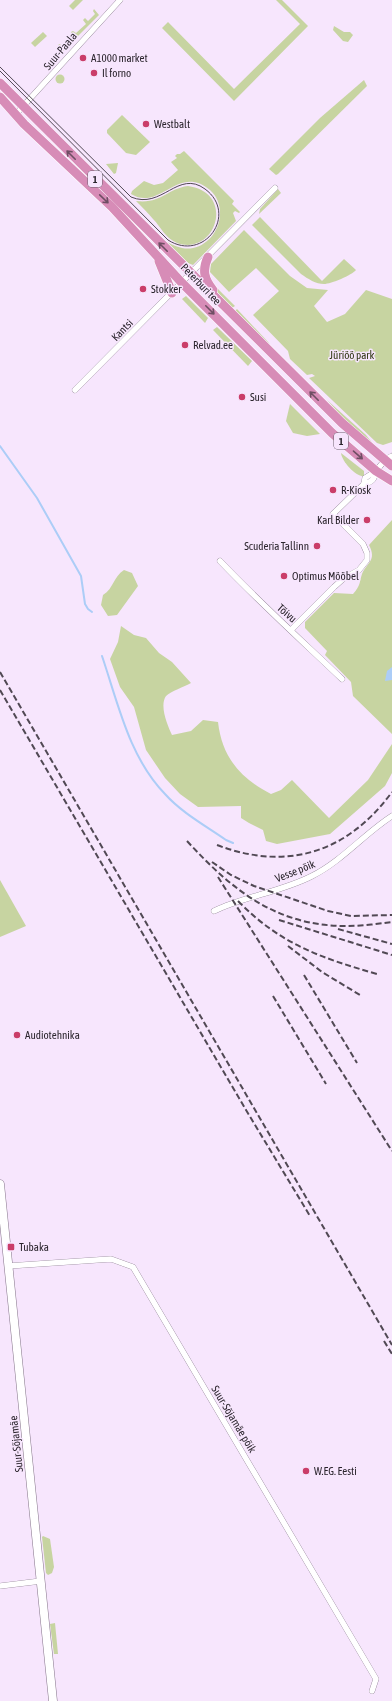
<svg xmlns="http://www.w3.org/2000/svg" width="392" height="1701" viewBox="0 0 392 1701" font-family="'Asap Condensed',sans-serif">
	<rect width="100%" height="100%" fill="#f7e6fd"/>
	<g fill="#c7d4a1">
		<path d="M75 0H83L73 10 69 6Z"/>
		<path d="M276 0H282L308 26 234 101 162 28 168 22 234 89 300 24Z"/>
		<path d="M94 9 99 15 63 51 58 46 59 44 63 46 73 36 71 32 73 31 76 33 86 24 83 20 85 18 88 21 95 14 93 11Z"/>
		<path d="M334 26 344 32H350L353 35 348 42 343 41 333 30Z"/>
		<path d="M43 32 47 36 35 47 31 43Z"/>
		<circle cx="60" cy="79" r="4.5"/>
		<path d="M364 80 367 86 278 174 276 175 269 169 320 118Z"/>
		<path d="M122 115 150 142 136 155 126 153 107 133V130Z"/>
		<path d="M184 151 234 201 232 204 240 212 239 213 235 211 233 213 236 221 193 265 188 263 167 242C175 246 183 250 193 248 218 243 230 208 210 190 178 163 160 212 131 194L132 191 144 181 154 185 163 183 178 170 171 162 177 158 175 156 177 154H180Z"/>
		<path d="M118 163 116 173 114 174 106 164Z"/>
		<path d="M188 186C237 193 215 257 177 243 165 238 161 227 153 219 148 213 142 207 136 201 162 204 166 189 188 186Z"/>
		<path d="M278 189 281 193 259 214 260 209Z"/>
		<path d="M260 217 322 281 344 259 356 270C352 275 331 284 324 284 316 284 308 279 301 274L252 225Z"/>
		<path d="M244 230 290 276 307 288 328 290 314 306 327 322 345 314 366 290 392 299V442L383 445 377 443 309 378 315 376 312 374 307 375 290 359 288 351 253 315 279 291 256 268 229 292 210 272 211 264Z"/>
		<path d="M210 284 214 285 235 306 232 308Z"/>
		<path d="M186 296 208 318 205 323 182 299Z"/>
		<path d="M237 309 270 344 257 334 235 311Z"/>
		<path d="M217 327 252 361 248 366 213 330Z"/>
		<path d="M327 400 366 435 373 444 345 420Z"/>
		<path d="M290 404 320 434 307 436 293 433 286 421Z"/>
		<path d="M341 453 364 471V476C356 477 342 462 341 453Z"/>
		<path d="M392 520V734L353 696 351 682 325 655 327 651 305 628V622L334 593 353 594C361 585 359 583 362 574 367 562 377 561 369 545Z"/>
		<path d="M124 570 132 573 138 586 117 615 108 616 101 605 103 595C114 588 113 577 124 570Z"/>
		<path d="M121 626 134 635 146 638 159 653 172 662 191 683C184 687 171 691 166 696 159 706 168 726 172 735L191 731 203 720 218 722C222 757 240 778 271 794L281 790 292 780 329 818 368 780 392 744V773L385 786 330 834 277 844 266 841 263 830 249 823 241 818V806L198 807 180 794 165 778 146 750 134 707 120 687 110 659 118 642Z"/>
		<path d="M0 880 26 926 0 937Z"/>
		<path d="M43 1536 50 1539 54 1567 52 1573 48 1575 46 1573 42 1537Z"/>
		<path d="M55 1623 58 1654H54L50 1624Z"/>
	</g>
	<path fill="#accdf7" d="M392 667V680L385 681 387 671Z"/>
	<g fill="none" stroke-linecap="round" stroke-linejoin="round">
		<g stroke="#accdf7" stroke-width="2">
			<path d="M0 446 37 498 81 576 85 604 88 609 92 612"/>
			<path d="M102 656C118 703 129 757 165 794 182 813 206 826 226 840L233 843"/>
		</g>
		<defs>
			<g id="minor">
				<path d="M16 114 120 0"/>
				<path d="M75 390 275 188"/>
				<path d="M364 484C372 482 375 479 376 471"/>
				<path d="M220 561C259 602 301 640 342 679"/>
				<path d="M291 630 334 587 343 579 359 570 367 560V553L363 544 333 514 364 484 365 478 376 471 385 460 392 456"/>
				<path d="M214 911C245 896 281 892 312 876 342 861 364 834 392 816"/>
				<path d="M8 1266 111 1259 133 1267 376 1679 372 1691"/>
				<path d="M0 1586 41 1581"/>
			</g>
			<path id="secondary" d="M0 1184 53 1701"/>
			<g id="trunk">
				<path d="M0 83 342 423 392 466"/>
				<path d="M0 97 24 124 112 207 182 283 332 433 376 471 392 481"/>
				<path d="M208 257C202 270 204 279 213 290"/>
				<path d="M159 261 172 293"/>
			</g>
		</defs>
		<use href="#minor" stroke="#837388" stroke-width="6"/>
		<use href="#secondary" stroke="#837388" stroke-width="9"/>
		<use href="#trunk" stroke="#fff" stroke-width="10"/>
		<use href="#minor" stroke="#fff" stroke-width="5.5"/>
		<use href="#secondary" stroke="#fff" stroke-width="8"/>
		<use href="#trunk" stroke="#d78cb7" stroke-width="9"/>
		<path stroke="#514954" stroke-width="1" d="M0 67 131 197C162 210 178 169 205 189 239 214 204 263 168 240L0 71"/>
		<g stroke="#514954" stroke-width="2" stroke-dasharray="6 3" stroke-linecap="butt">
			<path d="M0 672 392 1345"/>
			<path d="M0 690 246 1110 310 1216"/>
			<path d="M187 841C232 890 276 926 346 926 361 926 377 924 392 922"/>
			<path d="M217 845C288 872 348 852 392 792"/>
			<path d="M212 862 231 875 254 886 328 911 351 916 392 915"/>
			<path d="M218 877 392 1151"/>
			<path d="M238 901C280 944 321 958 377 974"/>
			<path d="M279 920 392 955"/>
			<path d="M338 929 392 944"/>
			<path d="M288 946 322 972 360 995"/>
			<path d="M304 975 357 1063"/>
			<path d="M273 996 326 1084"/>
			<path d="M384 1341 392 1354"/>
		</g>
	</g>
	<defs><path id="oneway-shaft" d="M-6 0H5M1.5-3L5.5 0L1.5 3" fill="none" stroke-width="1.6" stroke-linecap="round" stroke-linejoin="round"/></defs>
	<g stroke="#6f4e64">
		<use href="#oneway-shaft" transform="translate(71 155) rotate(-135)"/>
		<use href="#oneway-shaft" transform="translate(104 199) rotate(44)"/>
		<use href="#oneway-shaft" transform="translate(163 247) rotate(-135)"/>
		<use href="#oneway-shaft" transform="translate(210 310) rotate(45)"/>
		<use href="#oneway-shaft" transform="translate(314 396) rotate(-135)"/>
		<use href="#oneway-shaft" transform="translate(358 455) rotate(41)"/>
	</g>
	<g fill="#ca3d69" stroke="#f7e6fd" stroke-width="1.5">
		<circle cx="83" cy="58" r="4"/>
		<circle cx="94" cy="73" r="4"/>
		<circle cx="146" cy="124" r="4"/>
		<circle cx="143" cy="289" r="4"/>
		<circle cx="185" cy="345" r="4"/>
		<circle cx="242" cy="397" r="4"/>
		<circle cx="333" cy="490" r="4"/>
		<circle cx="367" cy="520" r="4"/>
		<circle cx="317" cy="546" r="4"/>
		<circle cx="284" cy="576" r="4"/>
		<circle cx="17" cy="1035" r="4"/>
		<rect x="7" y="1243" width="8" height="8" rx="2"/>
		<circle cx="306" cy="1471" r="4"/>
	</g>
	<g text-anchor="middle" stroke-width="3" stroke-linejoin="round" paint-order="stroke">
		<g fill="#f7e6fd" stroke="#685e6b" stroke-width="1">
			<rect x="88" y="171" width="14" height="16" rx="3"/>
			<rect x="334" y="433" width="14" height="16" rx="3"/>
		</g>
		<g font-size="10" font-weight="bold" fill="#2a242c">
			<text x="95" y="183">1</text>
			<text x="341" y="445">1</text>
		</g>
		<g font-size="11" fill="#2a242c" stroke="#f7e6fd">
			<text transform="translate(60 51) rotate(-50)" y="4">Suur-Paala</text>
			<text transform="translate(201 284) rotate(46)" y="4">Peterburi tee</text>
			<text transform="translate(122 330) rotate(-46)" y="4">Kantsi</text>
			<text transform="translate(287 613) rotate(41)" y="4">Tõivu</text>
			<text transform="translate(295 871) rotate(-22)" y="4">Vesse põik</text>
			<text transform="translate(234 1419) rotate(59)" y="4">Suur-Sõjamäe põik</text>
			<text transform="translate(16 1444) rotate(-96)" y="4">Suur-Sõjamäe</text>
		</g>
		<g font-size="11" fill="#2a242c" stroke="#f7e6fd" text-anchor="start">
			<text x="91" y="62">A1000 market</text>
			<text x="102" y="77">Il forno</text>
			<text x="154" y="128">Westbalt</text>
			<text x="151" y="293">Stokker</text>
			<text x="193" y="349">Relvad.ee</text>
			<text x="250" y="401">Susi</text>
			<text x="341" y="494">R-Kiosk</text>
			<text x="359" y="524" text-anchor="end">Karl Bilder</text>
			<text x="309" y="550" text-anchor="end">Scuderia Tallinn</text>
			<text x="292" y="580">Optimus Mööbel</text>
			<text x="25" y="1039">Audiotehnika</text>
			<text x="19" y="1251">Tubaka</text>
			<text x="314" y="1475">W.EG. Eesti</text>
		</g>
		<g font-size="11" fill="#2f3611" stroke="#f7e6fd">
			<text x="352" y="359">Jüriöö park</text>
		</g>
	</g>
</svg>
